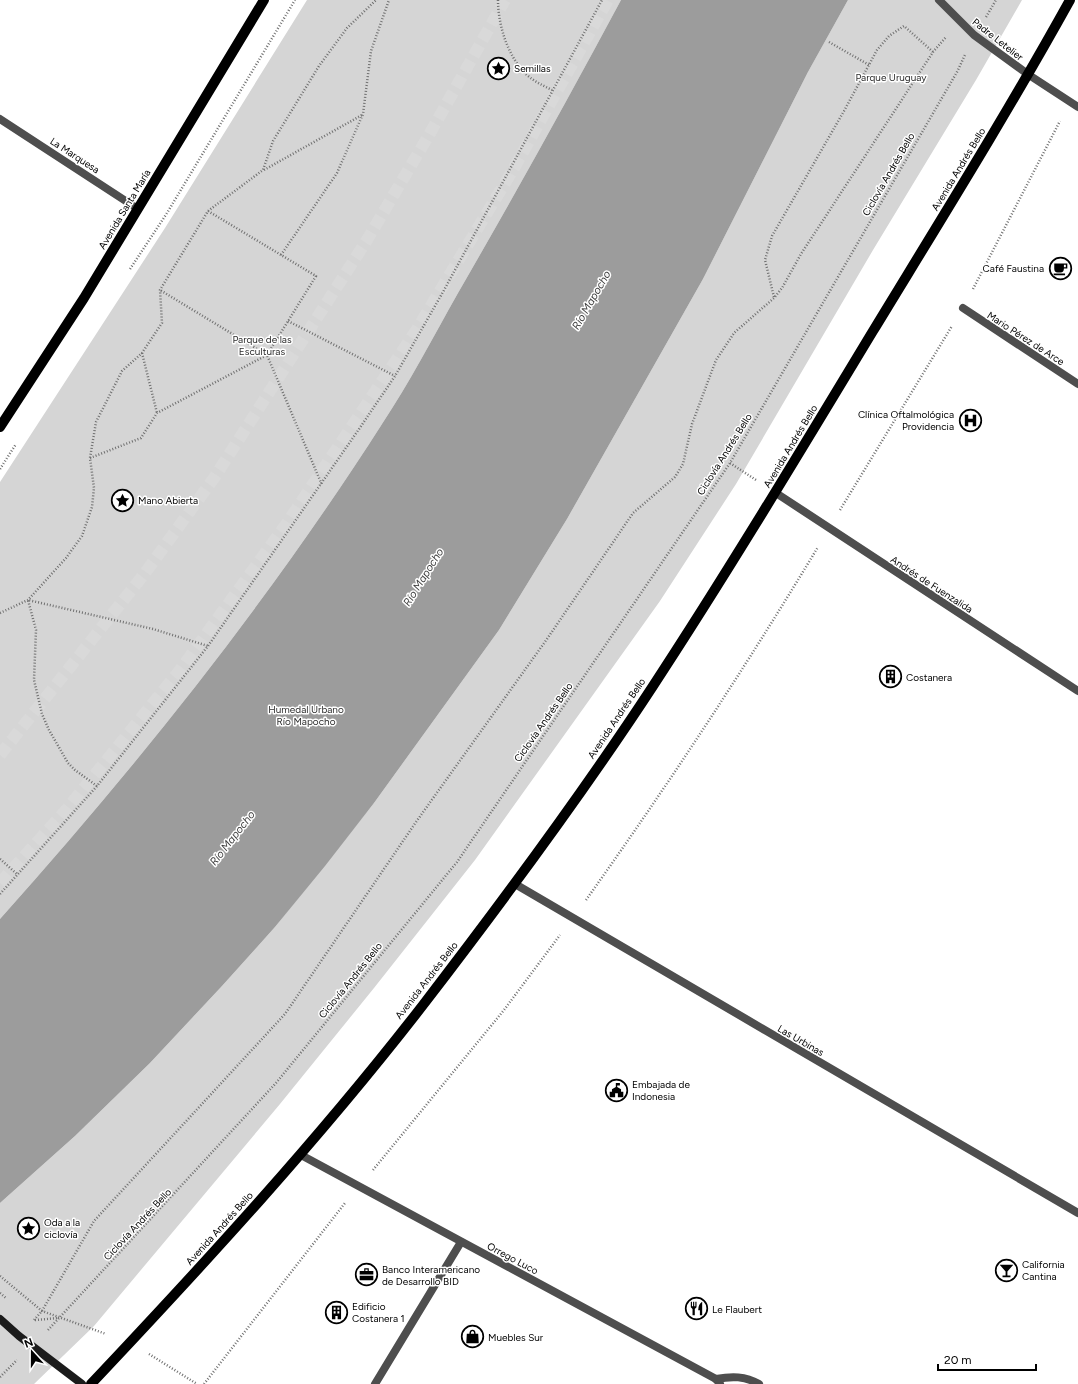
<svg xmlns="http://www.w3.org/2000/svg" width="1078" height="1384" viewBox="0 0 1078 1384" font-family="Figtree,sans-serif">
	<rect width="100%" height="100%" fill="#fff"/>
	<g fill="#d5d5d5">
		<path d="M307 0H621C568 99 514 196 458 293 433 337 410 382 382 424 270 599 139 764 0 919V482L165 228Z"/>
		<path d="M848 0H1022L976 80 873 250 736 484 660 601 475 860 374 988 280 1104 94 1326 34 1384H0V1203L75 1136 150 1063 222 986 275 927 374 803 499 630 567 519 703 279 808 72Z"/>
	</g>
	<path fill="#9c9c9c" d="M621 0H848L808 72 703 279 567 519 499 630 374 803 325 866 275 927 222 986 150 1063 75 1136 0 1203V919C139 764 270 599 382 424 410 382 433 337 458 293 514 196 568 99 621 0Z"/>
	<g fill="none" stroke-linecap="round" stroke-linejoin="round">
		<g stroke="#d9d9d9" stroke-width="12" stroke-dasharray="12 6" stroke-linecap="butt">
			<path d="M0 755 145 573 214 478 367 240 429 135 505 0"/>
			<path d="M0 883 66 810 180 670 287 523 417 329 514 168 608 0"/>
		</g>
		<g stroke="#707070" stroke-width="2.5" stroke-dasharray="1 2" stroke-linecap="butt">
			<path d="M498 0C498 24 507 54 524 72 531 80 542 85 552 90"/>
			<path d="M986 17 996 0"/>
			<path d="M829 42 869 65"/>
			<path d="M264 170 362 115"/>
			<path d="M208 211 263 170 273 141 319 66 347 28 376 0"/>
			<path d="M281 255 337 173 363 114 371 51 389 0"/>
			<path d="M130 269 167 213 295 0"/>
			<path d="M973 289 1060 121"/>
			<path d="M774 297 765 260 772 236 844 111 877 50 889 36 904 26 933 52"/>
			<path d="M288 321 395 376"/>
			<path d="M142 353 157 413"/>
			<path d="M90 458 141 438 157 413 267 355 322 485"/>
			<path d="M730 463 756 480"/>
			<path d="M0 469 16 444"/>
			<path d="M840 510 952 326"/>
			<path d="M0 613 28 600 66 558 82 536 92 507 94 488 90 458 96 422 122 371 142 353 162 323 160 290 208 211 316 276 267 355 160 290"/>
			<path d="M97 786 75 770 68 763 49 730 42 714 34 680 36 630 28 600 153 629 208 646"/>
			<path d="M0 859 18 875"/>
			<path d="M0 894 97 786 208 646 357 432 395 376 443 292 602 0"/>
			<path d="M586 900C668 785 745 668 818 547"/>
			<path d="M373 1170 504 1010 560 935"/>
			<path d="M0 1276 42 1311 106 1334"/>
			<path d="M0 1293 6 1298"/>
			<path d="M34 1320 42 1311 94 1221 285 1014 416 822 547 639 633 513 675 477 683 464 692 424 716 360 734 333 774 298 782 288 801 254 933 52 946 37"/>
			<path d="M35 1320 58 1318"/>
			<path d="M48 1330 276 1083 457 862 730 463 957 72 965 55"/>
			<path d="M149 1354 197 1384"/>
			<path d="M0 1377 17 1360"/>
			<path d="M204 1384 345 1203"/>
		</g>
		<path stroke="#4e4e4e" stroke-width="8" d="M375 1384 461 1242"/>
		<path stroke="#4e4e4e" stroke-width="8" d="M963 308 1078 384"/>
		<g stroke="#4e4e4e" stroke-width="8">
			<path d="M0 119 138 209"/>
			<path d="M776 493 1078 691"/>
			<path d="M515 884 1078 1213"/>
			<path d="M301 1155 716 1379 720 1384"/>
			<path d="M716 1379C732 1376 745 1376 759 1384"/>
		</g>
		<path stroke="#4e4e4e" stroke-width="8" d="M939 0 974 35 1029 75 1078 107"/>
		<path stroke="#1b1b1b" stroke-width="8" d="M0 1319 19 1336 82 1384"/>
		<g stroke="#000" stroke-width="10">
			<path d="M0 427 84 298 264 0"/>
			<path d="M91 1384C206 1262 320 1138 423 1005 503 901 581 796 653 686 729 570 801 450 873 331 940 221 1008 112 1070 0"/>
		</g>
	</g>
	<defs>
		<symbol id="sight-ring" viewBox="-11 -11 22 22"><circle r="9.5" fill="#fff" stroke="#000" stroke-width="1.5"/><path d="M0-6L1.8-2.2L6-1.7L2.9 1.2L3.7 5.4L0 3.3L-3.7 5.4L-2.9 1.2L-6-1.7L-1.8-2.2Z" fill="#000"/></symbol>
		<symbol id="cafe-ring" viewBox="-11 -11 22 22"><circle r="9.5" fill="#fff" stroke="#000" stroke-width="1.5"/><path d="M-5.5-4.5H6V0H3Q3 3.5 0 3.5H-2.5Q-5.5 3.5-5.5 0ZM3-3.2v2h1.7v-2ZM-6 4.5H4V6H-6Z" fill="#000"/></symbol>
		<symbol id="hospital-ring" viewBox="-11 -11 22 22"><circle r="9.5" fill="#fff" stroke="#000" stroke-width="1.5"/><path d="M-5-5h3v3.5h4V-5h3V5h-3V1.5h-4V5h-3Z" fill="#000"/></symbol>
		<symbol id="building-ring" viewBox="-11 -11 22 22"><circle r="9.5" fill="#fff" stroke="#000" stroke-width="1.5"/><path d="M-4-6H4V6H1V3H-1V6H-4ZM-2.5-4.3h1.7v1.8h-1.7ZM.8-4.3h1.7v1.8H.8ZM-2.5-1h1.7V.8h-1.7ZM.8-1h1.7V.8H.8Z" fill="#000"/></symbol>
		<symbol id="civic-ring" viewBox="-11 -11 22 22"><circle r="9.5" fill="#fff" stroke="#000" stroke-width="1.5"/><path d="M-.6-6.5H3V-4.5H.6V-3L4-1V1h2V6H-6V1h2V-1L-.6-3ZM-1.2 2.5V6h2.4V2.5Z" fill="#000"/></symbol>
		<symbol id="bar-ring" viewBox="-11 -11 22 22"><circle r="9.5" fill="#fff" stroke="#000" stroke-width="1.5"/><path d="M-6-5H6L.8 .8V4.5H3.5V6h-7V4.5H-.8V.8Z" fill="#000"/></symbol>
		<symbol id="office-ring" viewBox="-11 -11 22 22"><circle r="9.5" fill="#fff" stroke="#000" stroke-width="1.5"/><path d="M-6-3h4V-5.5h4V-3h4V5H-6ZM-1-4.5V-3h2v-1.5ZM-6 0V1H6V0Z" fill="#000"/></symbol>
		<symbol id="restaurant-ring" viewBox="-11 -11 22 22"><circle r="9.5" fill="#fff" stroke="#000" stroke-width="1.5"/><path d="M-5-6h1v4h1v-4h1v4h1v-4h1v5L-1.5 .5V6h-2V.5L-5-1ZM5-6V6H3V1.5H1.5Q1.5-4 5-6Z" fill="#000"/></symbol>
		<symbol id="shop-ring" viewBox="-11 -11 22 22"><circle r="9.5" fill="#fff" stroke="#000" stroke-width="1.5"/><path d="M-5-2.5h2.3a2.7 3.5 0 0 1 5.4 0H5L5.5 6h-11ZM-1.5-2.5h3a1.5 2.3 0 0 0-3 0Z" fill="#000"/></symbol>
	</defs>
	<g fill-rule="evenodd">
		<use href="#sight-ring" x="486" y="56" width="25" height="25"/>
		<use href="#cafe-ring" x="1048" y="256" width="25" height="25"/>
		<use href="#hospital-ring" x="958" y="408" width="25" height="25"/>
		<use href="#sight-ring" x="110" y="488" width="25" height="25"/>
		<use href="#building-ring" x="878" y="664" width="25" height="25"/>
		<use href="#civic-ring" x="604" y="1078" width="25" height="25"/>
		<use href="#sight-ring" x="16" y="1216" width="25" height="25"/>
		<use href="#bar-ring" x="994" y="1258" width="25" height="25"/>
		<use href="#office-ring" x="354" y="1262" width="25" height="25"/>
		<use href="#restaurant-ring" x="684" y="1296" width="25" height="25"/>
		<use href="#building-ring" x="324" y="1300" width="25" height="25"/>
		<use href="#shop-ring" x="460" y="1324" width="25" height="25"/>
	</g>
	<g text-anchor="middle" stroke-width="3" stroke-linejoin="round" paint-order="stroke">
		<g font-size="10" fill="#000" stroke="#fff">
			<text transform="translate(998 39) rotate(38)" y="4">Padre Letelier</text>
			<text transform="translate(75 155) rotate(33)" y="4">La Marquesa</text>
			<text transform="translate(958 169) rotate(-59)" y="4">Avenida Andrés Bello</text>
			<text transform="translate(888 174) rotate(-60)" y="4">Ciclovía Andrés Bello</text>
			<text transform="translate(124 209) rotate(-59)" y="4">Avenida Santa María</text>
			<text transform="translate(1026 338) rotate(33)" y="4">Mario Pérez de Arce</text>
			<text transform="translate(790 446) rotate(-59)" y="4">Avenida Andrés Bello</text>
			<text transform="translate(724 454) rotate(-58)" y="4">Ciclovía Andrés Bello</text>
			<text transform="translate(932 584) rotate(33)" y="4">Andrés de Fuenzalida</text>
			<text transform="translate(616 718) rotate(-56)" y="4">Avenida Andrés Bello</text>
			<text transform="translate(543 722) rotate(-55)" y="4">Ciclovía Andrés Bello</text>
			<text transform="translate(350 980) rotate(-51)" y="4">Ciclovía Andrés Bello</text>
			<text transform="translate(426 980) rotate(-52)" y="4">Avenida Andrés Bello</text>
			<text transform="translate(801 1040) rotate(30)" y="4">Las Urbinas</text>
			<text transform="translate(137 1224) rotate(-47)" y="4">Ciclovía Andrés Bello</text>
			<text transform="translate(219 1228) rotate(-48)" y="4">Avenida Andrés Bello</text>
			<text transform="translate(513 1258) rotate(28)" y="4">Orrego Luco</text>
		</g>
		<g font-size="10" fill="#000" stroke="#fff" text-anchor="start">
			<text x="514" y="72">Semillas</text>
			<text x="1044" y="272" text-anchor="end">Café Faustina</text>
			<text x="954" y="418" text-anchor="end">Clínica Oftalmológica<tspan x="954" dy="12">Providencia</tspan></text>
			<text x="138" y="504">Mano Abierta</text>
			<text x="906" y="681">Costanera</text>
			<text x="632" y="1088">Embajada de<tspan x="632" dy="12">Indonesia</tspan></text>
			<text x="44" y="1226">Oda a la<tspan x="44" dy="12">ciclovía</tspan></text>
			<text x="1022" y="1268">California<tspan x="1022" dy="12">Cantina</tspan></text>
			<text x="382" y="1273">Banco Interamericano<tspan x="382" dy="12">de Desarrollo BID</tspan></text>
			<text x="352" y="1310">Edificio<tspan x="352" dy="12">Costanera 1</tspan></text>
			<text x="712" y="1313">Le Flaubert</text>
			<text x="488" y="1341">Muebles Sur</text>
		</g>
		<g font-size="10" fill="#2c2c2c" stroke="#fff">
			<text x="891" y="81">Parque Uruguay</text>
			<text x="262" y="343">Parque de las<tspan x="262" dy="12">Esculturas</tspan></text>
			<text x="306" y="713">Humedal Urbano<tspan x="306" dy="12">Río Mapocho</tspan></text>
		</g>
		<g font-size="11" font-style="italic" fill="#3d3d3d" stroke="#fff">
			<text transform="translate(591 300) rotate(-60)" y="4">Río Mapocho</text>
			<text transform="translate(423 577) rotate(-58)" y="4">Río Mapocho</text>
			<text transform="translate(232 838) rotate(-52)" y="4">Río Mapocho</text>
		</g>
	</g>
	<g transform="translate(32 1352) rotate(339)" stroke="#ffffff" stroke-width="3" paint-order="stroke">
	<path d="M0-3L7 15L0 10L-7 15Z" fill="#000000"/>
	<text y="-6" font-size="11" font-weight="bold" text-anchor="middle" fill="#000000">N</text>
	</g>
	<path d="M938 1364v6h98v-6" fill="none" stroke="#000000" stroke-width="2"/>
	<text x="944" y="1364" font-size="12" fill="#000000" stroke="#ffffff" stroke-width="3" paint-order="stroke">20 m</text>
</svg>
